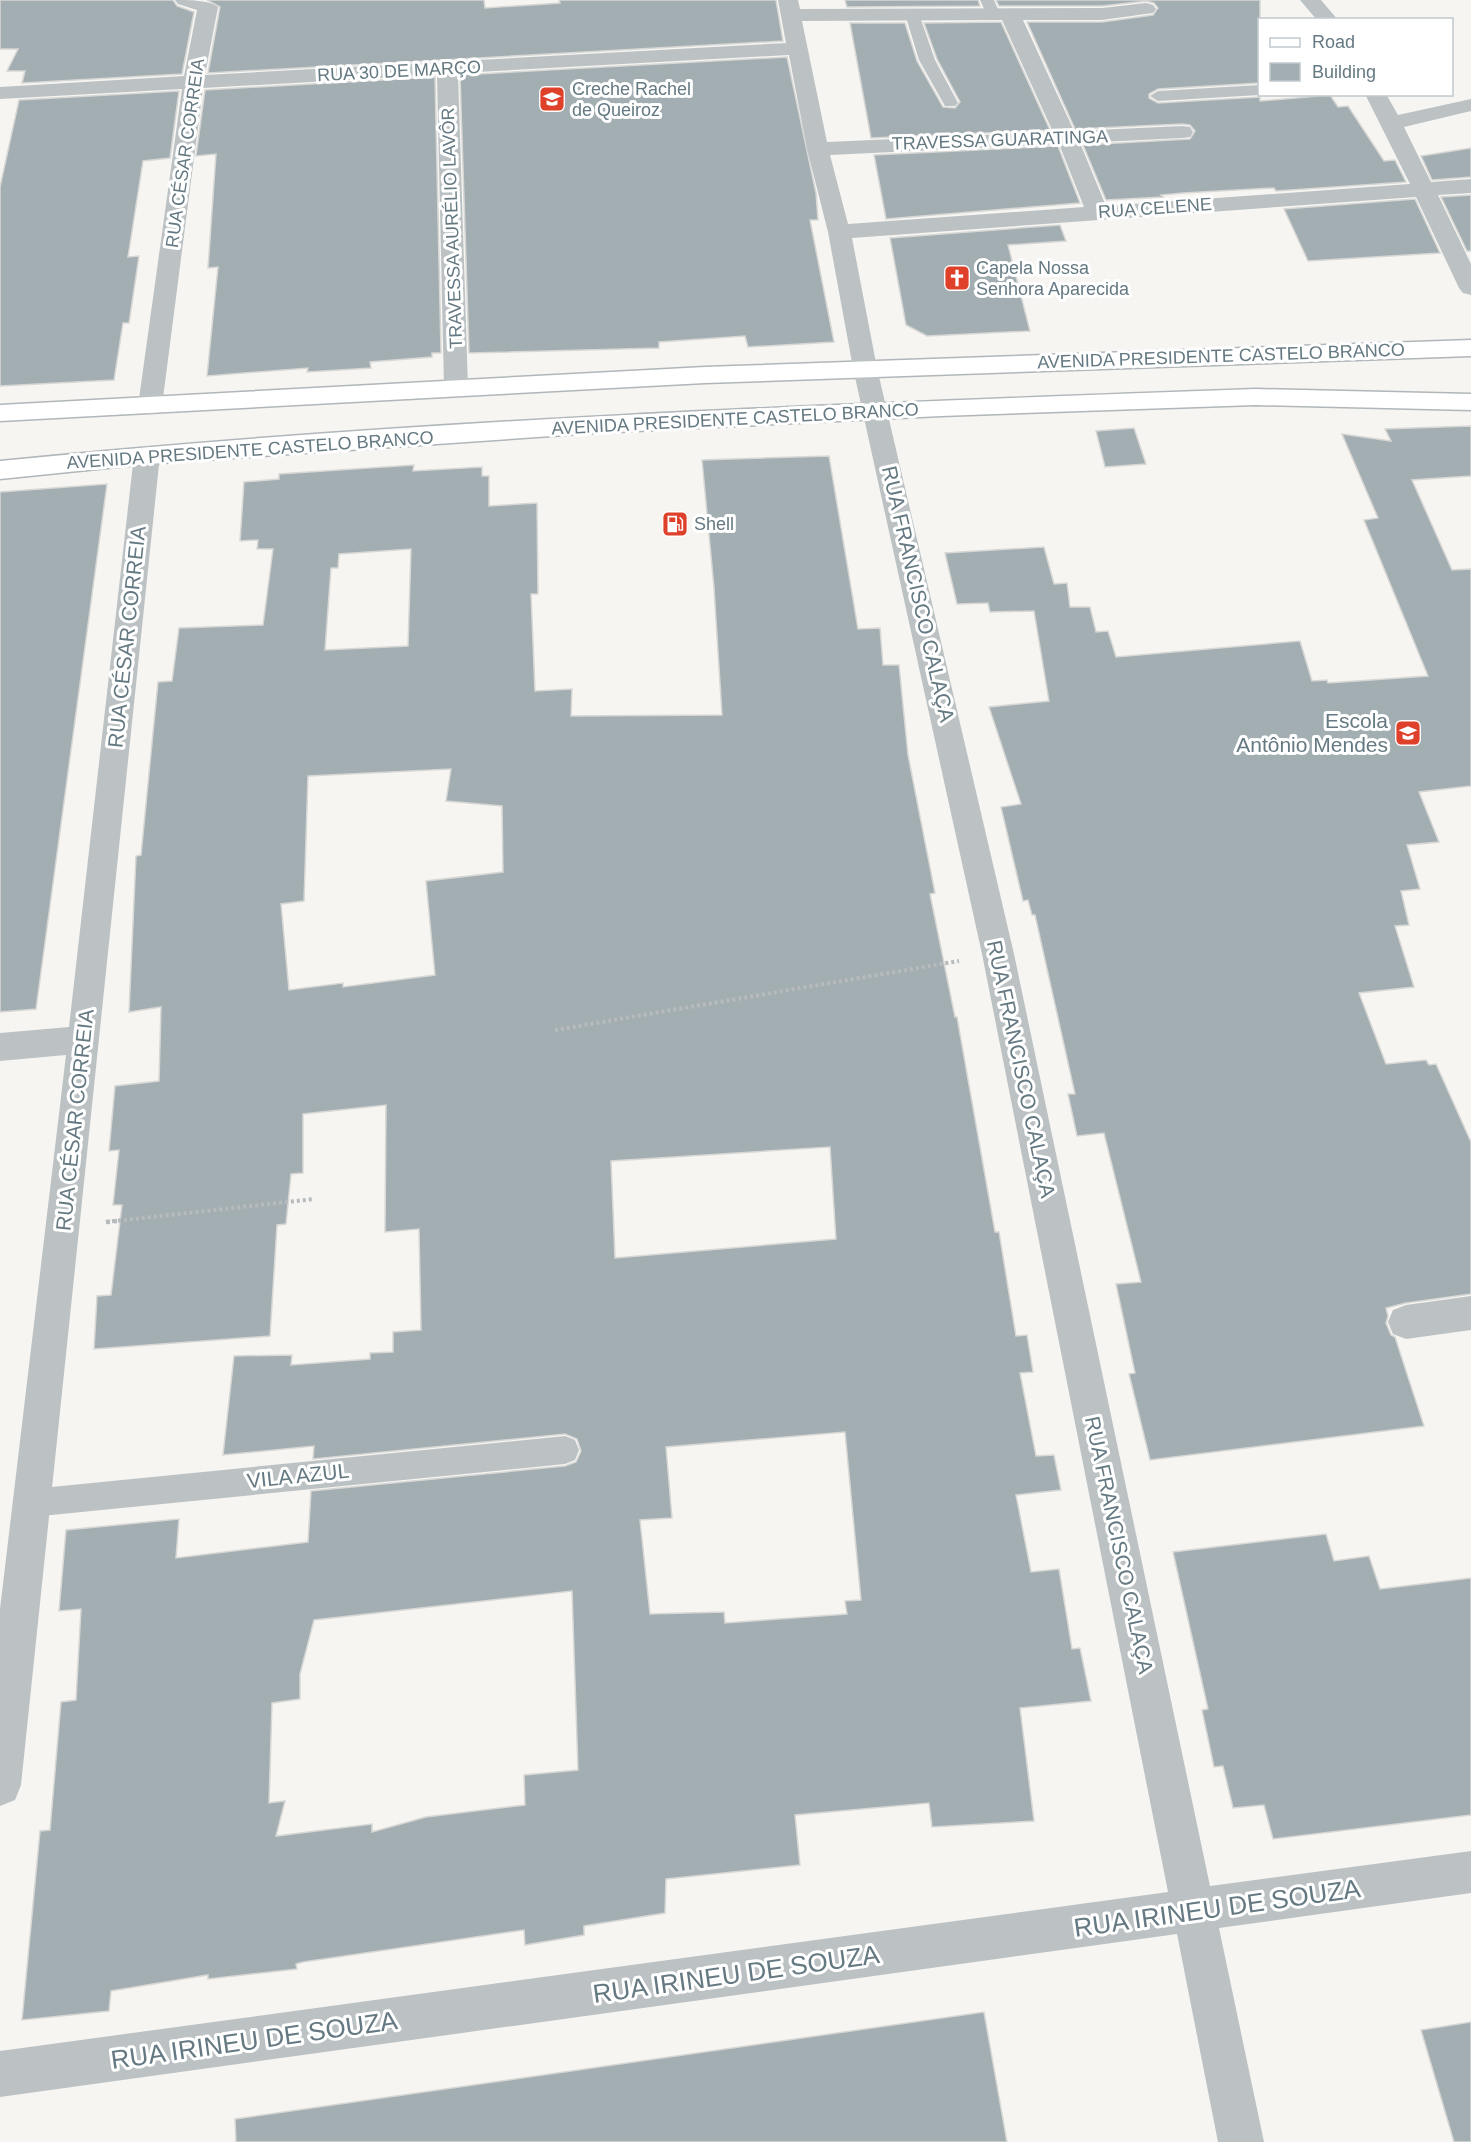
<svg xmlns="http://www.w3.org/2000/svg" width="1471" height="2142" viewBox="0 0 1471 2142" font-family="Arial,sans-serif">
	<rect width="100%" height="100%" fill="#f6f5f2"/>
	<g fill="#a3aeb2" stroke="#d7d7d5" stroke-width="1.5" fill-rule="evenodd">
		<path d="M0 0H173L177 6 194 12 182 74 22 83 25 71H7L18 49H0Z"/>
		<path d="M207 0H484L485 8 560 3 559 0H776L783 41 208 73 220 7Z"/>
		<path d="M845 0H978L980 6 847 7Z"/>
		<path d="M996 0H1260V83L1158 89 1149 94V98L1158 103 1260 97V101L1330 95 1338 107 1348 106 1384 161 1395 160 1406 182 1276 191 1274 188 1183 193 1161 195 1163 197 1106 200 1083 145 1190 139 1195 131 1190 125 1182 124 1075 129 1027 22H1102L1153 15 1158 8 1154 3 1146 1 1102 6H999Z"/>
		<path d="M1001 22 1050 130 871 138 850 23H905L917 61 943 107 955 108 960 102 937 59 924 23Z"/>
		<path d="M787 57 816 193 818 220H810L834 342 748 347 745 336 659 342V348L469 353 460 75Z"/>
		<path d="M435 77 441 353H432V357L370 362 371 368 307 372 308 368 207 376 218 267 208 268 216 154 196 156 205 90Z"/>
		<path d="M179 91 170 158 143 161 128 257 139 256 129 323H123L114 380 0 386V187L19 100Z"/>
		<path d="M1058 146 1080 203 886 219 874 155Z"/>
		<path d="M1471 148V177L1432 180 1421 156Z"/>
		<path d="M1471 195V251H1467L1441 197Z"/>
		<path d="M1415 199 1440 253 1308 261 1284 209Z"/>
		<path d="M1060 225 1066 241 1008 245 1030 331 927 336 906 325 890 238Z"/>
		<path d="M1471 426V476L1412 480 1452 570 1471 569V786L1419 792 1439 842 1407 845 1420 889 1401 891 1409 925 1395 926 1414 987 1359 993 1386 1064 1426 1060 1429 1065 1436 1064 1471 1142V1294L1406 1303 1386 1308 1388 1316 1386 1323 1391 1335 1395 1337 1424 1426 1150 1460 1129 1374 1135 1373 1116 1284 1141 1282 1104 1133 1077 1136 1068 1094H1075L1035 915H1032L1028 900 1023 901 1001 807 1021 804 989 707 1049 701 1034 611 990 612 988 603 957 604 945 553 1044 547 1054 584 1067 583 1070 607H1090L1096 632 1108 631 1116 657 1300 641 1312 681 1327 680 1328 683 1428 676 1364 520 1378 518 1342 434 1391 441 1385 429Z"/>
		<path d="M1134 428 1146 464 1105 467 1096 431Z"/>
		<path d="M829 456 858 629 880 628 883 665H899L908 755 935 893 930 894 955 1017H957L995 1232H999L1016 1336 1027 1335 1033 1372 1020 1373 1036 1456 1054 1455 1061 1490 1016 1495 1031 1572 1059 1569 1072 1649 1080 1648 1091 1701 1020 1708 1034 1821 932 1827 929 1803 795 1815 800 1865 666 1879 665 1913 584 1926V1935L525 1945 524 1930 303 1962 296 1964 297 1969 208 1979V1975L111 1991 109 2011 22 2020 40 1831 50 1830 61 1702 76 1700 81 1609 59 1611 66 1530 179 1519 176 1558 308 1542 311 1491 565 1466 576 1462 581 1451 577 1439 565 1434 313 1459 314 1446 223 1455 234 1356 292 1355 291 1365 370 1359V1353L393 1352V1332L421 1330 419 1229 385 1232 386 1105 303 1114V1173L291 1174 286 1224 277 1225 270 1336 94 1349 97 1296 111 1295 122 1205H113L119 1150 109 1151 115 1086 159 1081 161 1007 129 1012 136 856 141 855 158 682 172 681 179 628 263 625 273 549H257L258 540 240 541 244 482 279 479V474L414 465 413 471 482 467V476H489V506L537 503 538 594H531L535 691 572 689 571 716 722 715 714 588 702 460ZM411 549 408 646 325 650 331 568H338L339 554ZM451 769 446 801 502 806 503 872 426 881 435 975 343 987V983L289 990 281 904 304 901 308 776ZM830 1147 836 1239 615 1258 611 1161ZM845 1432 861 1600 845 1601 847 1614 725 1623 724 1612 650 1614 640 1520 672 1518 666 1447ZM572 1591 578 1770 524 1775 525 1805 426 1817 372 1832V1824L276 1836 285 1801 269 1803 272 1703 300 1699V1674L314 1620Z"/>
		<path d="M107 484 36 1009 0 1012V492Z"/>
		<path d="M1326 1534 1334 1561 1369 1556 1380 1589 1471 1578V1815L1273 1839 1264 1805 1233 1808 1223 1766 1214 1767 1202 1710 1208 1709 1173 1552Z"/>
		<path d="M984 2012 1007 2142H236L235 2119Z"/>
		<path d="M1471 2022V2142H1454L1421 2030Z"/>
	</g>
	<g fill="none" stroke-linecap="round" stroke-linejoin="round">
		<defs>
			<g id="primary">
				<path d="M1471 340V356L705 383 0 421V405L705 367Z"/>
				<path d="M1255 389 1471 394V410L1255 405 941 416 596 433 147 464 0 479V461C417 419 836 404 1255 389Z"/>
			</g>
		</defs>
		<use href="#primary" stroke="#b0b6b9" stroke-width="3"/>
		<g stroke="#b7bbbc" stroke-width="4" stroke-dasharray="3 3" stroke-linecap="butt">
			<path d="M555 1030 959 961"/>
			<path d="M106 1222 314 1199"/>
		</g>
		<path stroke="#b7bbbc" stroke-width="4.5" stroke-dasharray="4 4" stroke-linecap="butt" d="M106 1222 117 1221"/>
		<g fill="#bcc2c4" fill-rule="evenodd">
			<path d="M980 0H994L1000 14 998 17H988Z"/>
			<path d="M912 10 919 14 935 60 958 103 955 106H945L919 60 905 14Z"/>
			<path d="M1260 85V95L1158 101 1150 96 1158 91Z"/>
			<path d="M565 1436 575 1440 579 1450 575 1460 565 1464 31 1517 21 1513 17 1503 21 1493 31 1489Z"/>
		</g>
		<g fill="#bcc2c4" fill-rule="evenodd">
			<path d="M175 0C188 0 210 0 218 7L205 75 786 43 778 0H798L800 9 1102 8 1146 3 1153 5 1156 9 1153 13 1102 20H1023L1074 131 1182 126 1190 127 1193 132 1190 137 1182 138 1080 143 1106 206 1410 184 1365 94H1386L1398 115 1471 99V111L1404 127 1431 182 1471 179V193L1438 195 1471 264V295L1463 293 1459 288 1416 197 852 238 877 368 1014 954 1210 1886 1471 1851V1893L1219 1928 1264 2142H1218L1177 1934 0 2097V2051L1168 1892 982 954 853 368 828 232 807 149 789 55 458 73 468 388 465 394 456 396 447 394 444 388 437 75 203 88 162 406 159 412 150 414 141 412 138 406 182 89 0 99V87L184 76 197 10 178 4ZM1002 20 1053 132 827 142 802 21ZM1059 144 1084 207 848 224 830 155Z"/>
			<path d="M1300 0H1321L1338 20H1317Z"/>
			<path d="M147 446 156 449 160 455 21 1785 15 1800 0 1806V1609L66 1055 0 1061V1033L69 1027 134 455 138 449Z"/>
			<path d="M1471 1296V1330L1406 1339 1393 1334 1388 1322 1393 1310 1406 1305Z"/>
		</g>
		<use href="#primary" fill="#fff" fill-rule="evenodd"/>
	</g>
	<defs>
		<symbol id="school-square" viewBox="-11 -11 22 22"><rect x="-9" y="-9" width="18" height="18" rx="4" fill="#de402a" stroke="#fff"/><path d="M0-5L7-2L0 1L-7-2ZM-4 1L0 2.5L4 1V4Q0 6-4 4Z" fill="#fff"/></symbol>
		<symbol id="church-square" viewBox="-11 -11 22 22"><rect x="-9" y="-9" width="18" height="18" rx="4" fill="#de402a" stroke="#fff"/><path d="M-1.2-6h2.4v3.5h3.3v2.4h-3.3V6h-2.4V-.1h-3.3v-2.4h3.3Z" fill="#fff"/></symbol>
		<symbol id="fuel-square" viewBox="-11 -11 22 22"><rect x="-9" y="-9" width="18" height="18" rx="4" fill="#de402a" stroke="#fff"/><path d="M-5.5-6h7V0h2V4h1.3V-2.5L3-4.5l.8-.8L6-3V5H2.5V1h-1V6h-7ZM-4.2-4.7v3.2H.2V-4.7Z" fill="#fff"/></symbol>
	</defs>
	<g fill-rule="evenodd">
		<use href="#school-square" x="537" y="84" width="30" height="30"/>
		<use href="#church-square" x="942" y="263" width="30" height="30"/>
		<use href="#fuel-square" x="660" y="509" width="30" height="30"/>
		<use href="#school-square" x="1393" y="718" width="30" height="30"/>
	</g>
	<g text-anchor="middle" stroke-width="6" stroke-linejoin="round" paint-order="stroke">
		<g font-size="18" fill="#657982" stroke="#fff">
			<text transform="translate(399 71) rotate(-3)" y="6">RUA 30 DE MARÇO</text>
			<text transform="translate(1000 140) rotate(-2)" y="6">TRAVESSA GUARATINGA</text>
			<text transform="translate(185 153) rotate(-82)" y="6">RUA CÉSAR CORREIA</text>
			<text transform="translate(1155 208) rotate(-4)" y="6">RUA CELENE</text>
			<text transform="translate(452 228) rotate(-92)" y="6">TRAVESSA AURÉLIO LAVÔR</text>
			<text transform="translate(1221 356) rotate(-2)" y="6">AVENIDA PRESIDENTE CASTELO BRANCO</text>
			<text transform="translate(735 419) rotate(-3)" y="6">AVENIDA PRESIDENTE CASTELO BRANCO</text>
			<text transform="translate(250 450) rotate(-4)" y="6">AVENIDA PRESIDENTE CASTELO BRANCO</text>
		</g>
		<g font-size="18" fill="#657982" stroke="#fff" text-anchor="start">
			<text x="572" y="95">Creche Rachel<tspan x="572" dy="21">de Queiroz</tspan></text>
			<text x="976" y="274">Capela Nossa<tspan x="976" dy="21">Senhora Aparecida</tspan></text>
			<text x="694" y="530">Shell</text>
		</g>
		<g font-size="21" fill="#657982" stroke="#fff">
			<text transform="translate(918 594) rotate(77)" y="7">RUA FRANCISCO CALAÇA</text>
			<text transform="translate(127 637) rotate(-84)" y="7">RUA CÉSAR CORREIA</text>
			<text transform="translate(1021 1069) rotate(78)" y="7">RUA FRANCISCO CALAÇA</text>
			<text transform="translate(75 1120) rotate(-84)" y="7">RUA CÉSAR CORREIA</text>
			<text transform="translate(298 1476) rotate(-6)" y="7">VILA AZUL</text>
			<text transform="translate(1119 1545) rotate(78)" y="7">RUA FRANCISCO CALAÇA</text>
		</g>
		<g font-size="21" fill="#657982" stroke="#fff" text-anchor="end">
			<text x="1388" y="728">Escola<tspan x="1388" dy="24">Antônio Mendes</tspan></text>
		</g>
		<g font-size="26" fill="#657982" stroke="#fff">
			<text transform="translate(1217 1908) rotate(-8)" y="9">RUA IRINEU DE SOUZA</text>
			<text transform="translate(736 1974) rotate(-8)" y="9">RUA IRINEU DE SOUZA</text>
			<text transform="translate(254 2040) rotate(-8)" y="9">RUA IRINEU DE SOUZA</text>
		</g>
	</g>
	<rect x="1258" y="18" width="195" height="78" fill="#ffffff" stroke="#c1c9cd" stroke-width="1.5"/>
	<rect x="1270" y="38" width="30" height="9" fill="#ffffff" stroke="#c1c9cd" stroke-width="1.5"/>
	<text x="1312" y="48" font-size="18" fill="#657982">Road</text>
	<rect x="1270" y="63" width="30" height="18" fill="#a3aeb2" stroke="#c1c9cd" stroke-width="1.5"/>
	<text x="1312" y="78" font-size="18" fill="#657982">Building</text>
</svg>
